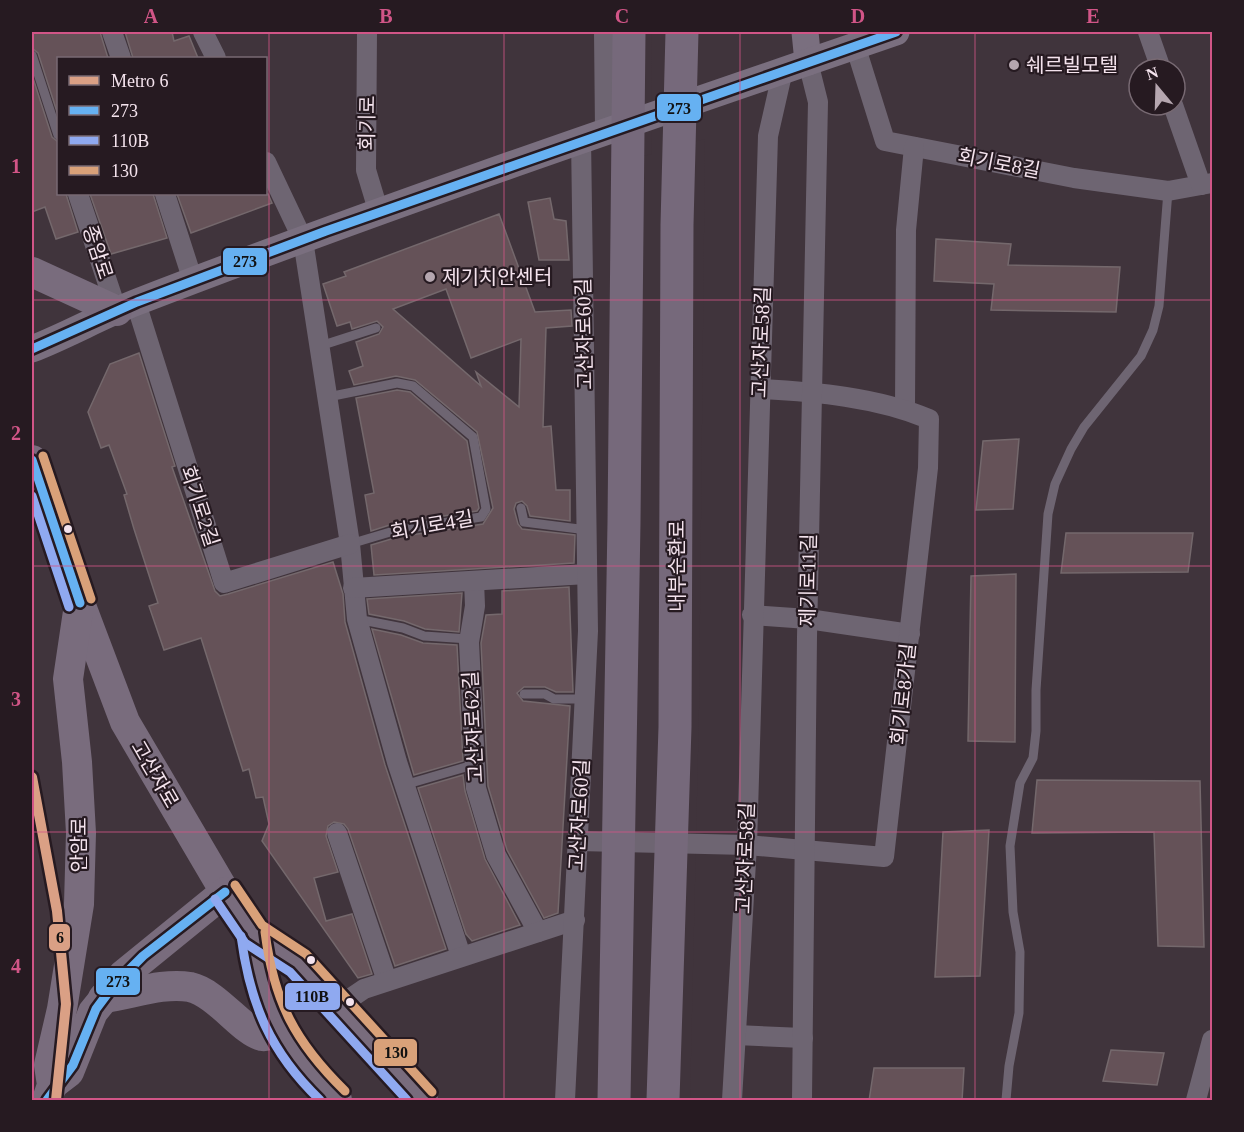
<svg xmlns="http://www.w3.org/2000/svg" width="1244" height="1132" viewBox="0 0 1244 1132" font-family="'Times New Roman','Noto Sans KR',serif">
	<rect width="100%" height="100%" fill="#40343c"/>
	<path fill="#40343c" d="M651 32H683L680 145 705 139 699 710 690 1100H598L614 163 652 154Z"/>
	<g fill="#655258" stroke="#74686c" stroke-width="1.5" fill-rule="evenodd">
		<path d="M32 32H100L108 58H58V115L38 53 32 48Z"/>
		<path d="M125 32H172L174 41 189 36 198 58H133Z"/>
		<path d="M32 75 52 137 58 142V194H66L78 232 56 239 45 207 32 212Z"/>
		<path d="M90 194H153L167 238 111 254Z"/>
		<path d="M177 194H268L272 203 191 233Z"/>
		<path d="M550 198 554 219 566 221 569 260H539L528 202Z"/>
		<path d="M499 214 535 312 571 310 572 326 546 328 543 427 551 426 556 490H570V521L530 516 527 506 522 501 516 503 514 509 518 524 522 529 575 535 574 563 374 575 371 545 398 537 483 524 493 508 477 432 415 380 396 376 354 385 349 371 363 366 356 342 379 334 383 327 377 321 352 329 350 322 337 326 323 284 346 276 344 272ZM446 289 471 358 521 339 519 407 476 372 481 386 393 309Z"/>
		<path d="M936 239 1011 244 1008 265 1120 267 1116 312 991 310 994 284 934 281Z"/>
		<path d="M139 353 175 466 172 467 215 591 220 596 228 594 333 562 343 594 345 622 385 765 446 949 395 966 348 829 344 824 334 822 328 826 326 836 338 872 314 878 326 921 352 914 372 974 358 978 262 841 269 824 263 797 256 798 249 769 243 771 201 638 164 650 149 606 158 603 134 529 124 495 127 494 109 445 101 448 88 412 110 364Z"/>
		<path d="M397 390 410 392 467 441 479 508 477 511 396 523 371 531 365 495 374 493 356 398Z"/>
		<path d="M1019 439 1013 509 976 510 983 441Z"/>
		<path d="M1066 533H1193L1188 572 1061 573Z"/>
		<path d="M1016 574 1015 742 968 741 971 576Z"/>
		<path d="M569 587 573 692H556L545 687H524L517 693 523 701 570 706 558 913 544 918 507 850 488 786 481 643 486 615 502 614V591Z"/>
		<path d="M462 593 459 632 425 629 404 621 369 614 367 599Z"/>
		<path d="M372 629 401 635 423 643 457 645 463 761 414 775Z"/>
		<path d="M463 775 465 791 485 859 520 925 472 941 466 934 418 788Z"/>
		<path d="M1037 780 1200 781 1204 947 1158 946 1154 832 1032 833Z"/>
		<path d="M989 830 980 976 935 977 943 832Z"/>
		<path d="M1111 1050 1164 1053 1157 1085 1103 1081Z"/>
		<path d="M874 1068H964L962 1101H869Z"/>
	</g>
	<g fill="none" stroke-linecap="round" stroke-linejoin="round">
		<g stroke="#6e6572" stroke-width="9">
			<path d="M32 55 58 135"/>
			<path d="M320 346 376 328"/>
			<path d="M328 397 397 383 413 386 473 437 486 509 481 517 397 530 350 544"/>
			<path d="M521 508 524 522 587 530"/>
			<path d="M357 619 403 628 424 636 469 639"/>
			<path d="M524 694H545L554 699H585"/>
			<path d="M404 785 473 765"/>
			<path d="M1006 1100 1009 1066 1019 1013 1020 952 1013 912 1010 846 1020 783 1033 758 1036 731V690L1048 514 1055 484 1071 449 1084 427 1141 356 1153 330 1159 306 1168 191"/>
		</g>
		<g stroke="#6e6572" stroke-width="20">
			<path d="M112 32 121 58"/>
			<path d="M203 32 216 58"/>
			<path d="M367 32 366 170 379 213"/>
			<path d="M604 32 605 130"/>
			<path d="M1148 32 1161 69"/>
			<path d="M855 45 885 141 1074 178 1168 191 1212 183"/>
			<path d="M1173 105 1201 185"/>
			<path d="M266 162 303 240 350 544 357 619 397 762 461 956"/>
			<path d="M78 194 117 311"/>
			<path d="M165 194 193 281"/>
			<path d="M136 303 224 583 350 544"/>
			<path d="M905 409 906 230 914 147"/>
			<path d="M474 581 475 606 469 642 476 788 496 855 538 932"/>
			<path d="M353 588 587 574"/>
			<path d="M752 615 808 619 910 634"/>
			<path d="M337 833 387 981"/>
			<path d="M578 841 747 845 884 857 928 468 929 419C876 397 816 392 760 389"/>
			<path d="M336 1008 364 989 575 920"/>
			<path d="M736 1035 803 1038"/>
			<path d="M565 1100 588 631 581 138"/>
			<path d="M732 1100 747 845 768 136 783 70"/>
			<path d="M802 1100 807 637 818 102 808 62"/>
			<path d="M1196 1100 1212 1040"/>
		</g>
		<g stroke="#7a6f7f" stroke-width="27">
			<path d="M805 32 808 62"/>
			<path d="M32 349C68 335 101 316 137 302 388 205 642 119 896 32"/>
		</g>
		<g stroke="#796c7d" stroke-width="30">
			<path d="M32 272 117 311"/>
			<path d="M32 460 80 603 125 722 225 892 253 934 298 963 423 1100"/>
			<path d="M253 934C260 1007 282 1050 337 1100"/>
			<path d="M103 998C130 995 162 982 190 987 217 993 243 1032 262 1036 268 1037 274 1034 280 1032"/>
			<path d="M52 1085 69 1072 93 1012 123 975 225 892"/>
			<path d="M47 1100 52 1085 49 1065 62 1009 79 904 81 833 77 762 68 679 79 605"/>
		</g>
		<g stroke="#76697b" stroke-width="33">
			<path d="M614 1100 624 522 629 32"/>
			<path d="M663 1100 675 727 677 225 682 32"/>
		</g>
		<defs>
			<g id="bus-1">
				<path d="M32 349 137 302 326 231 896 32"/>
				<path d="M32 460 80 603"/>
				<path d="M47 1100 73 1065 96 1009 114 985 143 956 225 892"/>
			</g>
			<g id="bus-2">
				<path d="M32 496 69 607"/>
				<path d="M215 899 245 943 290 972 407 1100"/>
				<path d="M241 936C250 1004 270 1052 320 1100"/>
			</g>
			<g id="bus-3">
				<path d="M43 456 91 599"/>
				<path d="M235 885 262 925 306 954 432 1092"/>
				<path d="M265 932C274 1002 295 1042 345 1091"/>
			</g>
		</defs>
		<use href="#bus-1" stroke="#261a21" stroke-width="14"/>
		<use href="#bus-2" stroke="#261a21" stroke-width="14"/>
		<use href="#bus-3" stroke="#261a21" stroke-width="14"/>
		<use href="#bus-1" stroke="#66b1f2" stroke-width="9"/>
		<use href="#bus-2" stroke="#8fa9f0" stroke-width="9"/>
		<use href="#bus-3" stroke="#d9a179" stroke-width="9"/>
		<defs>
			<path id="metro-1" d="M32 777 57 911 66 1004 56 1100"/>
		</defs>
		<use href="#metro-1" stroke="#261a21" stroke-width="15"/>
		<use href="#metro-1" stroke="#daa085" stroke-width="10"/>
	</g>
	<path fill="none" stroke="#d15587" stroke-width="1.5" stroke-opacity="0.55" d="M269 32V1100M504 32V1100M740 32V1100M975 32V1100M32 300H1212M32 566H1212M32 832H1212"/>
	<g fill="#b5a6af" stroke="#261a21" stroke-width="2">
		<circle cx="1014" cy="65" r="6"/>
		<circle cx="430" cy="277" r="6"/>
	</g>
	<g fill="#f4e3ed" stroke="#261a21" stroke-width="2">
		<circle cx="68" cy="529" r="5"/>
		<circle cx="311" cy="960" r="5"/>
		<circle cx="350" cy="1002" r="5"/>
	</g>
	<g text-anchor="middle" stroke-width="4.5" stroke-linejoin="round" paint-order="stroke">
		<g font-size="20" fill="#f4e3ed" stroke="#261a21" text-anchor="start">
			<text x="1026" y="72">쉐르빌모텔</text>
			<text x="442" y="284">제기치안센터</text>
		</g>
		<g font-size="20" fill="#f4e3ed" stroke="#261a21">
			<text transform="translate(367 123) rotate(-89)" y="7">회기로</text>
			<text transform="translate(999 163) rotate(11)" y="7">회기로8길</text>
			<text transform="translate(98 252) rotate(72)" y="7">종암로</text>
			<text transform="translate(584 334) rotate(-91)" y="7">고산자로60길</text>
			<text transform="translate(761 342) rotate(-88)" y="7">고산자로58길</text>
			<text transform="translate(200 506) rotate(72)" y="7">회기로2길</text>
			<text transform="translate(432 525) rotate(-10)" y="7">회기로4길</text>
			<text transform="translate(677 566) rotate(-90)" y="7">내부순환로</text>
			<text transform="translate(808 580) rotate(-89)" y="7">제기로11길</text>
			<text transform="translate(903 694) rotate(-84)" y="7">회기로8가길</text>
			<text transform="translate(473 727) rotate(-93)" y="7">고산자로62길</text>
			<text transform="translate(155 774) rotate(60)" y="7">고산자로</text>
			<text transform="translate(579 815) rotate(-87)" y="7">고산자로60길</text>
			<text transform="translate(79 845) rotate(-90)" y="7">안암로</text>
			<text transform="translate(745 858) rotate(-88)" y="7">고산자로58길</text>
		</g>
	</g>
	<g stroke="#261a21" stroke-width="2">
		<rect x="656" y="93" width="46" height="29" rx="6" fill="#66b1f2"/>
		<rect x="222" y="247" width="46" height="29" rx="6" fill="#66b1f2"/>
		<rect x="48" y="923" width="23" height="29" rx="6" fill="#daa085"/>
		<rect x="95" y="967" width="46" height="29" rx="6" fill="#66b1f2"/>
		<rect x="284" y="982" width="57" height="29" rx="6" fill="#8fa9f0"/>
		<rect x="373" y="1038" width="45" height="29" rx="6" fill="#d9a179"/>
	</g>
	<g font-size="16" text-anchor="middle" font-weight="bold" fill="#111">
		<text x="679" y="114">273</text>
		<text x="245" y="267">273</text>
		<text x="60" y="943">6</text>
		<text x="118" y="987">273</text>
		<text x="312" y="1002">110B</text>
		<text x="396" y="1058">130</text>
	</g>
	<rect width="1244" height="1132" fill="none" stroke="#261a21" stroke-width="66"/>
	<rect x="57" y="57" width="210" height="138" fill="#261a21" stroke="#786a73" stroke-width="1.5"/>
	<rect x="69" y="76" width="30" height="9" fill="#daa085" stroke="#786a73" stroke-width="1.5"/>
	<text x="111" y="87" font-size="18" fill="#f4e3ed">Metro 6</text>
	<rect x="69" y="106" width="30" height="9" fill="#66b1f2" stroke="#786a73" stroke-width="1.5"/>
	<text x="111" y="117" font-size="18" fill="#f4e3ed">273</text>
	<rect x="69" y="136" width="30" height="9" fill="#8fa9f0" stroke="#786a73" stroke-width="1.5"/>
	<text x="111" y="147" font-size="18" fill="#f4e3ed">110B</text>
	<rect x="69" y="166" width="30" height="9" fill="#d9a179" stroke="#786a73" stroke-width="1.5"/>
	<text x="111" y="177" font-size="18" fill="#f4e3ed">130</text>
	<g transform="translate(1157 87) rotate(341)"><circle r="28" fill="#261a21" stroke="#786a73" stroke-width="1.5"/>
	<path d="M0-4.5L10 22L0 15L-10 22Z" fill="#b5a6af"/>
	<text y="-9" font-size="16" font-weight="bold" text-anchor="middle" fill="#f4e3ed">N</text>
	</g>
	<rect x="33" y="33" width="1178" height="1066" fill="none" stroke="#d15587" stroke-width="2"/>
	<g font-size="20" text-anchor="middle" font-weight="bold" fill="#d15587">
		<text x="151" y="23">A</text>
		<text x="386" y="23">B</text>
		<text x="622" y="23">C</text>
		<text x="858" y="23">D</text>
		<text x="1093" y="23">E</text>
		<text x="16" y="173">1</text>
		<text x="16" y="440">2</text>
		<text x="16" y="706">3</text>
		<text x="16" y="973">4</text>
	</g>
</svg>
